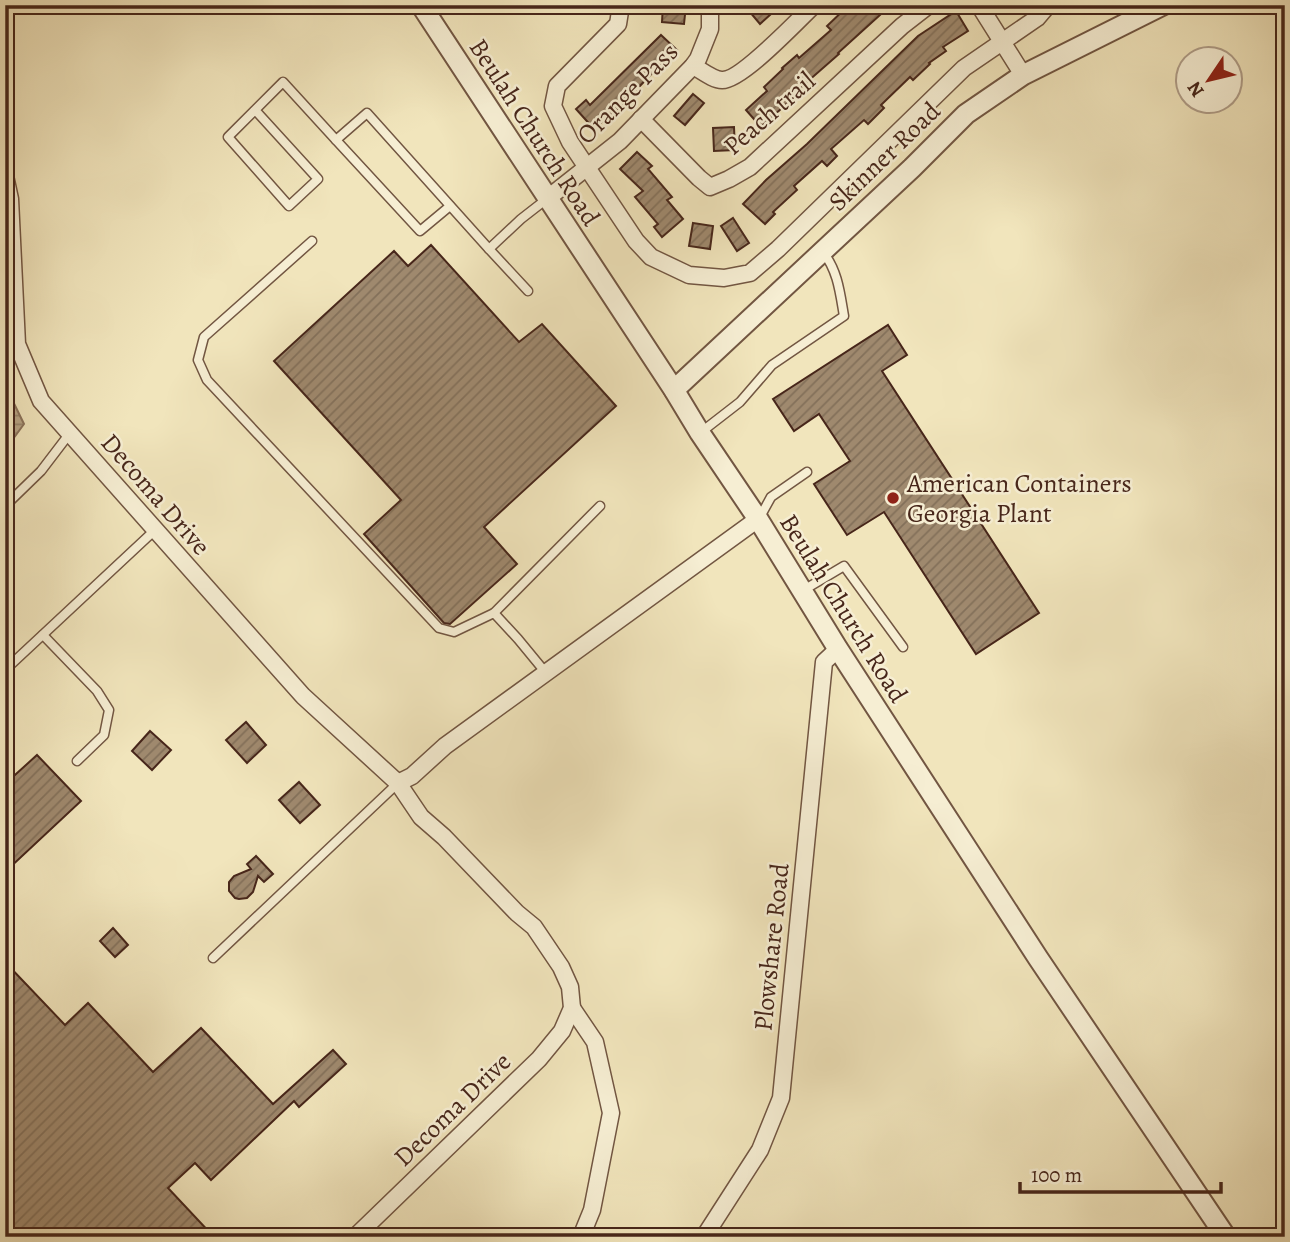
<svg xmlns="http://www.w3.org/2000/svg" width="1290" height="1242" viewBox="0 0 1290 1242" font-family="Alegreya,serif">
	<defs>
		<pattern id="water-rules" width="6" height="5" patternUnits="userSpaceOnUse" patternTransform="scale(1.75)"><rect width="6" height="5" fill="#b7a485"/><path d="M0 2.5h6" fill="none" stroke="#97856c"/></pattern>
		<pattern id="building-hatch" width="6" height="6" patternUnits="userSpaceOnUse" patternTransform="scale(1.75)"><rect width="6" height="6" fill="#9f896e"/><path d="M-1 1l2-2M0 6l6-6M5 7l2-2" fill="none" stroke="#83705a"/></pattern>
	</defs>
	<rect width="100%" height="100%" fill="#f1e5bc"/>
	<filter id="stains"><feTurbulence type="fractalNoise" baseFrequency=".00286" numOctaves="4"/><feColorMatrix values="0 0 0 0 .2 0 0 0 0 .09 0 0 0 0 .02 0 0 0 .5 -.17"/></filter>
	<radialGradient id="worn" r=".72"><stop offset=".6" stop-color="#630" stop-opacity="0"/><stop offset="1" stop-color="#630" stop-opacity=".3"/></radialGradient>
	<path fill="url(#water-rules)" stroke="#8a725a" stroke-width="2" d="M5 385 24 424 5 450Z"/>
	<g fill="url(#building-hatch)" stroke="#47261a" stroke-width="2">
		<path d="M663 5H686L684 24 662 22Z"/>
		<path d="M744 5H781L760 24Z"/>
		<path d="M849 5H891L838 53 839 54 791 96 793 98 761 127 746 110 767 91 764 87 783 69 782 68 797 55 799 58 831 30 827 26Z"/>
		<path d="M956 11 968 31 943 47 946 51 929 63 930 64 913 80 910 77 881 105 884 108 868 124 864 120 831 149 837 156 827 166 822 161 794 186 797 190 773 212 775 214 765 224 743 204 766 180 807 144 918 36Z"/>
		<path d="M661 35 677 50 662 65 661 64 612 115 611 114 594 129 576 109 586 100 590 105Z"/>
		<path d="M693 94 704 103 685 125 674 116Z"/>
		<path d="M734 127 735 150 714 151 713 128Z"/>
		<path d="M637 152 652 166 648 169 672 197 667 200 683 219 662 237 654 227 658 224 635 197 643 191 620 169Z"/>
		<path d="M733 218 749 243 737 251 721 226Z"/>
		<path d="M693 223 713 226 710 249 689 246Z"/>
		<path d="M431 245 519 342 542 324 616 406 484 527 517 564 450 624 444 623 364 534 401 500 274 361 394 251 408 266Z"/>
		<path d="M888 325 907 355 882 371 1039 613 976 654 884 512 847 535 814 484 850 461 819 414 794 431 773 399Z"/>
		<path d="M246 722 266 745 247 763 226 740Z"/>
		<path d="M150 731 171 750 152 770 132 751Z"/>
		<path d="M37 755 81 801 5 872V784Z"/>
		<path d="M299 782 320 805 300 823 279 800Z"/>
		<path d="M256 856 273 874 264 882 258 876 253 892 247 898 239 899 235 898 229 891V882L234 876 251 869 247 864Z"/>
		<path d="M113 928 128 945 115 957 100 941Z"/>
		<path d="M5 962 65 1025 88 1003 153 1072 201 1028 273 1104 333 1050 346 1064 299 1107 294 1101 211 1180 195 1163 168 1188 214 1237H5Z"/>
	</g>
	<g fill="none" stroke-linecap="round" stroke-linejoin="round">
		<defs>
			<g id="service">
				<path d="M255 110 318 179 289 206 228 137 283 82 336 140 367 113 489 249"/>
				<path d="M336 140 420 231 450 206"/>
				<path d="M312 241 204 337 198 360 207 380 439 628 454 632 494 613 518 639 546 673"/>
				<path d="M528 291 489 249 521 219 548 198"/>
				<path d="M700 433 740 402 772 365 844 316C840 293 838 271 823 252"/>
				<path d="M5 506 41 471 70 433"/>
				<path d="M760 517 771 497 807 472"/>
				<path d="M802 591 844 566 903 647"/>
				<path d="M494 613 600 506"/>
				<path d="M43 635 97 691 109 710 104 735 77 761"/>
				<path d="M5 670 155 530"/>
				<path d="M213 958 398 783"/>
			</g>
			<g id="minor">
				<path d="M621 5 618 24 557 86 553 106 570 142 636 241 651 257 689 275 724 278 750 273 778 249 964 68 1037 18 1048 5"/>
				<path d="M979 5 1023 75"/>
				<path d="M693 66C701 70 713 80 722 80 741 81 798 20 814 5"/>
				<path d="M641 119 699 178 710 187 729 179 750 167 902 26 929 5"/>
				<path d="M5 176 10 199 17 344 41 401 303 696 398 783"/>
				<path d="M548 198 620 141 693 66 698 59 710 29V5"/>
				<path d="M572 1008 595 1042 611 1113 592 1210 581 1237"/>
				<path d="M355 1237 539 1059 562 1031 572 1008 570 987 561 967 534 927 517 913 444 837 421 817 398 783 412 776 445 746 758 519"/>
				<path d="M704 1237 760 1150 781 1098 824 662 838 649"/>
			</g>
			<g id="tertiary">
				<path d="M421 5 674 390 700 433 758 519 838 649 1038 958 1226 1237"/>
				<path d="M674 390 912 168 966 114 1023 75 1163 5"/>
			</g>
		</defs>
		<use href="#service" stroke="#725642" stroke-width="11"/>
		<use href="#minor" stroke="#725642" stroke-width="19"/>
		<use href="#tertiary" stroke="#725642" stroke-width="23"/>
		<use href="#service" stroke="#f6eed3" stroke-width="8"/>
		<use href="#minor" stroke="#f6eed3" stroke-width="16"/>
		<use href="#tertiary" stroke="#f6eed3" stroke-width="19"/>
	</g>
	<circle fill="#8f2418" stroke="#f6eed3" stroke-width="2.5" cx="893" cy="498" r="7"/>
	<g text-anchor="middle" stroke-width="5" stroke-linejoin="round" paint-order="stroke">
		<g font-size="26" fill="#47261a" stroke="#f6eed3">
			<text transform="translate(627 93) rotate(-45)" y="9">Orange Pass</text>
			<text transform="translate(769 113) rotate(-41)" y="9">Peach trail</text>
			<text transform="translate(535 132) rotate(57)" y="9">Beulah Church Road</text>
			<text transform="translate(884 156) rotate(-44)" y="9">Skinner Road</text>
			<text transform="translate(156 494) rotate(49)" y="9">Decoma Drive</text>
			<text transform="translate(844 608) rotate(58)" y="9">Beulah Church Road</text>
			<text transform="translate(771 947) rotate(-84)" y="9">Plowshare Road</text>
			<text transform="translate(452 1109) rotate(-44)" y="9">Decoma Drive</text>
		</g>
		<g font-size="26" fill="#47261a" stroke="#f6eed3" text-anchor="start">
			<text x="907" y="492">American Containers<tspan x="907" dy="30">Georgia Plant</tspan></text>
		</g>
	</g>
	<rect width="1290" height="1242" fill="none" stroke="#f1e5bc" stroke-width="28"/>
	<rect x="7" y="7" width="1276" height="1228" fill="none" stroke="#47261a" stroke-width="3.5"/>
	<rect x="14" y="14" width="1262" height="1214" fill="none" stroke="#47261a" stroke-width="2"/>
	<g transform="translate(1209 80) rotate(235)"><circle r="33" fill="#f6eed3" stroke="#b09e89" stroke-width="2"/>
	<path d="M0-5L12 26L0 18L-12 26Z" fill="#8f2418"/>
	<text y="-10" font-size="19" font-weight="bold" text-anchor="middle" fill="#47261a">N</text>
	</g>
	<path d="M1020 1182v10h201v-10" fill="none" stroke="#47261a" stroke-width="3.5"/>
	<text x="1031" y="1182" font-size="21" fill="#47261a" stroke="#f6eed3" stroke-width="5" paint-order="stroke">100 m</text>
	<rect width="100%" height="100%" filter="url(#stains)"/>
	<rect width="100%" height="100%" fill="url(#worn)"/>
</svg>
